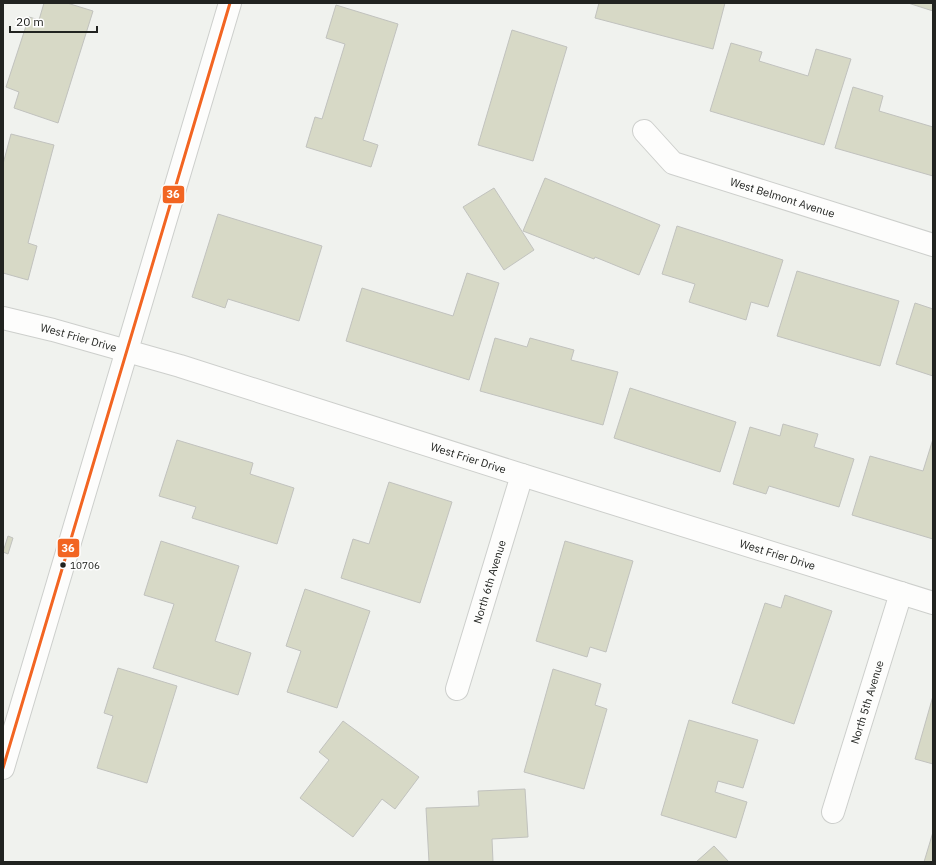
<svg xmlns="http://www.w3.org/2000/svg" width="936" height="865" viewBox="0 0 936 865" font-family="'IBM Plex Sans',sans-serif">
	<rect width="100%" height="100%" fill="#f0f2ee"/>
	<g fill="#d7d9c6" stroke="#c1c2be">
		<path d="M44 3H67L93 11 58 123 14 108 19 92 6 87 29 17 39 20Z"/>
		<path d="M599 3H725L713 49 595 18Z"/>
		<path d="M908 3H933V11Z"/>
		<path d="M336 5 398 24 363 140 378 145 371 167 306 147 315 117 322 119 345 44 326 38Z"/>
		<path d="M512 30 567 47 533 161 478 145Z"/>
		<path d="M731 43 762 52 759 61 808 76 816 49 851 59 824 145 710 111Z"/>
		<path d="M853 87 883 96 879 111 933 127V176L835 148Z"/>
		<path d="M11 134 54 145 28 243 37 246 28 280 3 273V164Z"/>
		<path d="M545 178 660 225 639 275 595 257 594 259 523 231Z"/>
		<path d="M494 188 534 250 504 270 463 207Z"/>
		<path d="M218 214 322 246 299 321 228 299 225 308 192 297Z"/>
		<path d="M677 226 783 260 768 307 751 302 746 320 689 302 695 284 662 274Z"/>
		<path d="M797 271 899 301 880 366 777 336Z"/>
		<path d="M467 273 499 283 469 380 346 341 362 288 453 316Z"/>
		<path d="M915 303 933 309V376L896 364Z"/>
		<path d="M495 338 527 347 530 338 574 350 571 360 618 372 603 425 480 391Z"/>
		<path d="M630 388 736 422 720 472 614 438Z"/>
		<path d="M783 424 818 434 814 447 854 459 839 507 769 486 766 494 733 484 750 427 780 436Z"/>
		<path d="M933 439V539L852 515 870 456 923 471Z"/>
		<path d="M177 440 253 463 250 474 294 488 277 544 192 518 196 507 159 496Z"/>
		<path d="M389 482 452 502 420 603 341 578 353 539 369 544Z"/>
		<path d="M8 536 13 538 8 554 3 552Z"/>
		<path d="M161 541 239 566 215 641 251 653 238 695 153 668 174 604 144 595Z"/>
		<path d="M565 541 633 561 606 652 590 647 587 657 536 641Z"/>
		<path d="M305 589 370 611 337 708 287 692 301 651 286 646Z"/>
		<path d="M785 595 832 611 794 724 732 703 765 603 781 608Z"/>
		<path d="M118 668 177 686 147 783 97 768 113 716 104 713Z"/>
		<path d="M553 669 601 684 595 705 607 709 584 789 524 772Z"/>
		<path d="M933 696V764L915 759Z"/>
		<path d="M689 720 758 740 743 788 718 781 715 792 747 802 736 838 661 815Z"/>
		<path d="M343 721 419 777 395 809 382 799 353 837 300 798 329 760 319 752Z"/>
		<path d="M525 789 528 837 492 839 493 862H429L426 808 479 806 478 791Z"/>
		<path d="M933 832V862H924Z"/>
		<path d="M714 846 729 862H696Z"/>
	</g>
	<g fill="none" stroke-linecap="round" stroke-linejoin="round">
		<defs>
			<g id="street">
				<path id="s1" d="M644 131 673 163 933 245"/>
				<path id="s2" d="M3 318 53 330 180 366 522 475 933 603"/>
				<path id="s3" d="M457 689 522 475"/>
				<path id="s4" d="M833 812 901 593"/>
			</g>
			<path id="secondary" d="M3 768 230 3"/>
		</defs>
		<use href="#street" stroke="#cdcfcc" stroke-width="24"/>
		<use href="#secondary" stroke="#cdcfcc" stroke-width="24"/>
		<use href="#street" stroke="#fdfdfc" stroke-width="22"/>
		<use href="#secondary" stroke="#fdfdfc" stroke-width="22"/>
		<defs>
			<path id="bus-1" d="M3 768 230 3"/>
		</defs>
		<use href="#bus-1" stroke="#fff" stroke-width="6"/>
		<use href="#bus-1" stroke="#f26522" stroke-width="3"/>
	</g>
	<circle fill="#212320" stroke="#fff" stroke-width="1.5" cx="63" cy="565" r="3.5"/>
	<g text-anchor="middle" stroke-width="3" stroke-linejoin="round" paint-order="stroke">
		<g font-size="10" fill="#212320" stroke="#fff" text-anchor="start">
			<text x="70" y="569">10706</text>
		</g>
		<g font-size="11" fill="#212320" stroke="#fff">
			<text dy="4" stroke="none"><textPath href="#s1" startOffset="158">West Belmont Avenue</textPath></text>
			<text dy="4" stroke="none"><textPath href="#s2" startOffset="78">West Frier Drive</textPath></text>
			<text dy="4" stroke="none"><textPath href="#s2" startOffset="486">West Frier Drive</textPath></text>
			<text dy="4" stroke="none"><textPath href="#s2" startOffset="810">West Frier Drive</textPath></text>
			<text dy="4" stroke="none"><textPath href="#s3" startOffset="112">North 6th Avenue</textPath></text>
			<text dy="4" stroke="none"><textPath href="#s4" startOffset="115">North 5th Avenue</textPath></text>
		</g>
	</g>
	<g stroke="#fff" stroke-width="1.5">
		<rect x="162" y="185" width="23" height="19" rx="4" fill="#f26522"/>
		<rect x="57" y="538" width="23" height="20" rx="4" fill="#f26522"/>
	</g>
	<g font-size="11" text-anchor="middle" font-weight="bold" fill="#fff">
		<text x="173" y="198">36</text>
		<text x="68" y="552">36</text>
	</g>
	<rect width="936" height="865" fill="none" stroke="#212320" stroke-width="8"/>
	<path d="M10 26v6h87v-6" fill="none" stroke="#212320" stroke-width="2"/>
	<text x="16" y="26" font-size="12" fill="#212320" stroke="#ffffff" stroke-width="3" paint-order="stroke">20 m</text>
</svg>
